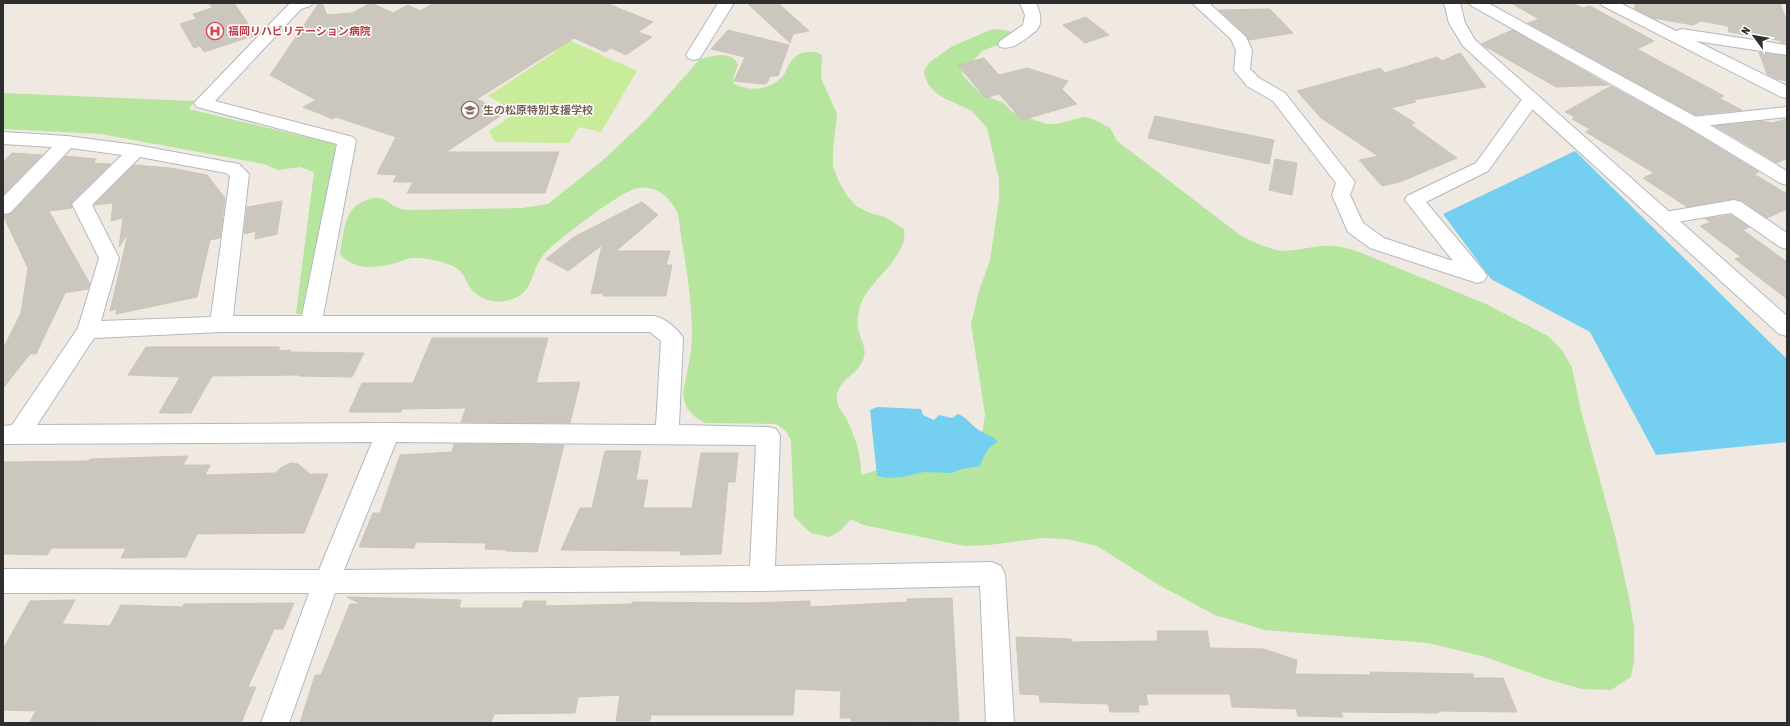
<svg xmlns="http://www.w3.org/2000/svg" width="1790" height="726" viewBox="0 0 1790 726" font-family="'Asap Condensed','Noto Sans JP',sans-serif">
	<rect width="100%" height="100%" fill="#efe9e1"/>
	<g fill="#b6e59e">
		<path d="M998 29 1013 32V34L1002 43 982 51 962 73 965 78 981 94 1004 103 1012 112 1019 115 1047 124H1056L1084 117 1093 119 1110 128 1117 141 1125 147 1240 235C1253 242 1267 249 1283 251 1296 251 1309 247 1322 246 1335 245 1347 248 1359 252L1486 304 1548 336 1562 350 1572 368 1581 411 1615 535 1629 598 1634 627V661L1631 677 1611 690 1582 689 1547 679 1482 656 1428 643 1265 630 1215 615 1159 585 1097 546 1067 539 1042 538 989 545 965 546 863 525 851 519 840 531 829 537 811 533 794 517 791 441 786 431 776 424 705 423C695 418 686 411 684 399 682 389 686 381 687 372 690 360 692 345 692 333 692 293 683 253 678 214 671 198 657 185 638 188 622 190 556 241 544 254 529 271 536 295 506 301 492 304 477 298 469 286 465 279 463 272 455 267 444 261 426 258 414 258 408 258 402 261 396 263 377 268 354 271 340 254 344 235 343 208 365 201 370 199 374 197 380 198 393 202 392 209 408 210L522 208 548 204 602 161 648 118 699 60C711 56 732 50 738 65L733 78 734 84C751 92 770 90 783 76 786 72 787 67 790 63 797 51 812 49 822 55L821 78 837 114 833 149V166L839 182 848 197 856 206 870 213 885 217 904 229C909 257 868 281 860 306 858 314 857 320 858 327 859 337 867 347 864 357 859 376 835 379 837 401 838 408 844 414 847 420 855 437 862 457 861 475L881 469 973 450 983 429 985 414 971 324 979 291 990 260 999 200V179L987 128 972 111 942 97 935 92 928 84 924 74 925 69 930 62 951 47 990 30Z"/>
		<path d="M3 93 194 101 189 109 335 144 337 159 302 314H296L314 172 300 167 278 170 264 164 101 134 3 129Z"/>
	</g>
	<path fill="#c9ec9a" d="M543 28 637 71 601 132 579 127 569 143 495 142 489 131 517 112 488 96 555 52 528 38Z"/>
	<g fill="#75cff0">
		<path d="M1575 151 1787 359V442L1656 455 1590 332 1491 279 1443 214Z"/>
		<path d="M877 407 921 409 923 415 934 420 939 415 952 418 958 414C969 419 968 422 976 428 983 434 992 435 998 442 987 447 984 455 980 466L962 469 952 473 924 472 902 477 888 478 877 476 870 410Z"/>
	</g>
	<g fill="#cbc7bf" stroke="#cbc5ba">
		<path d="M209 3H234L256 35 204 52 200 46 194 48 180 24 196 19 193 14 212 8Z"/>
		<path d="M319 3H322L327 15 352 13 371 3 393 13 408 5 420 11 434 3H606L653 22 638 32 652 37 626 55 611 48 605 52 574 38 477 99 505 113 446 152H559L545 193H407L413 182H393L397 175 377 174 396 137 336 117 333 119 303 107 316 100 270 75Z"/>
		<path d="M747 3H778L809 31 793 34 790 43Z"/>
		<path d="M1511 3H1572L1583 8 1590 6 1654 41 1637 49 1724 96 1719 98 1742 110 1696 115 1528 23 1539 19Z"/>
		<path d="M1635 3H1780L1787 22V43L1780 42 1783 41 1729 32 1728 26 1701 21 1693 25 1653 18 1635 9Z"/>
		<path d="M1270 9 1293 33 1249 40 1247 36 1219 10Z"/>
		<path d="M1086 17 1109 35 1085 43 1063 25Z"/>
		<path d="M728 30 789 45 778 76H770L767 83 763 84 734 81 745 57 711 49Z"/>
		<path d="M1512 30 1609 85 1556 87 1481 44Z"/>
		<path d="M1759 52 1787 56V81L1776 79 1767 74Z"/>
		<path d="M1460 53 1486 87 1413 100 1416 102 1391 108 1415 123 1411 125 1457 158 1400 182 1382 186 1359 160 1378 156 1321 118 1297 91 1380 68 1385 73 1437 57 1442 61Z"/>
		<path d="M984 58 999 75 1027 68 1068 81 1062 89 1077 104 1022 120 999 94 985 98 958 65Z"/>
		<path d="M1611 86 1685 127 1759 172 1754 174 1787 194V209L1767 218 1742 201 1734 199 1687 207 1643 178 1654 173 1586 132 1590 129 1572 119 1575 117 1565 112Z"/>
		<path d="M1155 116 1274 140 1269 164 1148 138Z"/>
		<path d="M1787 119V158L1777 163 1715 126 1762 121 1772 123Z"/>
		<path d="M12 153 42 155 3 195V162Z"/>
		<path d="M66 156 96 159 93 163 111 164 71 203 72 208 49 211 90 284 88 289 65 293 36 354H30L3 388V349L21 313 28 268 3 215 11 214Z"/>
		<path d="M1275 159 1297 163 1292 195 1269 190Z"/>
		<path d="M134 165 170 168 207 175 225 198 220 238 210 240 197 297 116 314 117 309 110 311 128 234 119 247 123 218 111 221 113 203 94 205Z"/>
		<path d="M282 201 277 234 255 239 256 231 244 234 247 207Z"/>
		<path d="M642 202 658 215 616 251H670L666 265H672L666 296H603V293L591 294 602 245 568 271 546 259 574 237Z"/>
		<path d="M1731 215 1749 227 1743 230 1787 262V299L1735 259 1741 257 1700 226 1711 222 1705 219Z"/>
		<path d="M432 338H548L536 383 580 382 570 423 461 422 466 408 402 409 401 412H349L362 383H413Z"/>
		<path d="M146 347H280L278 351 291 350 290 352 364 353 352 377 299 376 300 375 212 376 191 413H159L180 377 128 375Z"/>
		<path d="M454 444 564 445 537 552 506 551V550L485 549 486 543 416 542 414 548 359 547 373 513H380L400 455 452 452Z"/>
		<path d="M605 451H641L636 480H648L643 508H692L701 453H738L735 482H728L721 554 680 555 681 551 561 550 580 508H592Z"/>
		<path d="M188 456 183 465H210L205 475 275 473 282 467 291 463 298 464 310 474H328L304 533 197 534 186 557 121 558 126 548H52L47 555 3 554V462L88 461 90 459Z"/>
		<path d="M347 597 461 600 459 608H522L524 601H546L545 606 632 604V602L749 603 810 601V607L907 602V599L952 598 959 721 851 723V718H840L841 691 795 689 793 715H651L650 721H616L620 695 578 697 575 713 494 714 491 723H300L315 675H321L350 604H361Z"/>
		<path d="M75 600 62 624 110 626 121 605 183 607 184 604 294 603 283 629H274L248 687H256L241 723 30 722 36 711 3 710V649L30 601Z"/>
		<path d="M1157 631H1207L1210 648 1264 649 1297 660 1295 674 1371 675 1370 672 1473 674 1474 678H1503L1517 712 1438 711 1439 713 1341 712 1343 717 1298 716 1296 709 1232 707 1230 694H1146L1148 705H1138L1139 712H1110L1108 704 1040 702 1039 695 1020 694 1016 637 1071 639 1072 642 1158 641Z"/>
	</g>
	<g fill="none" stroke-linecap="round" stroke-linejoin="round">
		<defs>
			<g id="minor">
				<path d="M290 3H313L310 6 301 9 215 101 353 137 356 141 323 316H655C666 319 677 328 683 338L679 425 768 427 776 429 780 436 775 566 992 562 1001 566 1005 574 1014 723H986L980 586 762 591 335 593 289 723H261L309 593H3V569L319 570 372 442 3 444V426L12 425 78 328 99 258 72 204 122 155 71 148 10 213 3 214V197L52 147 3 144V132L67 136 136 145 239 164 249 174 233 316H302L337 144 197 107 194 103ZM140 157 226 173 230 176 211 317 101 321 119 258 92 205ZM221 332H650L661 341 656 425 386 423 37 425 94 338ZM396 442 756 445 750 566 344 570Z"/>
				<path d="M718 3H734L700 58 694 60 688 58 686 55Z"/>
				<path d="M1020 3H1036C1040 12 1043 21 1037 30 1026 38 1014 51 1000 47L998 44 1000 41 1023 25 1025 15Z"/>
				<path d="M1192 3H1209L1246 37 1252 50 1250 69 1259 78 1285 93 1355 182 1350 195 1363 223 1384 238 1453 261 1405 200 1407 196 1476 163 1525 95 1531 94 1537 95 1540 99 1488 171 1426 202 1484 271 1487 276 1484 281 1477 283 1370 248 1348 232 1332 195 1336 183 1273 101 1247 86 1234 70 1236 50 1231 39Z"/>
				<path d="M1600 3H1620L1676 31 1682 29 1787 45V55L1696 41 1787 86V98L1781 97 1603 6Z"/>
				<path d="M1787 107V117L1692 127 1686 126 1683 122 1686 118 1692 117Z"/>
				<path d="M1734 200 1741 202 1787 233V249L1780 247 1731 213 1665 224 1658 223 1655 218 1658 213 1665 212Z"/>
			</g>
			<g id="tertiary">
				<path d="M1444 3H1460L1465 23 1475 40 1787 316V336L1779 334 1463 46 1449 23Z"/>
				<path d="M1469 3H1488L1698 118 1787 171V185L1780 183 1686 126 1472 6Z"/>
			</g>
		</defs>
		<use href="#minor" stroke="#b4b7c1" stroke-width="2"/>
		<use href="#tertiary" stroke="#b4b7c1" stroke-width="2"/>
		<use href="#minor" fill="#fff" fill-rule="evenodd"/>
		<use href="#tertiary" fill="#fff" fill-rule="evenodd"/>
	</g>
	<defs>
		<symbol id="hospital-ring" viewBox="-11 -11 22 22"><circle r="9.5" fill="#fff" stroke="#e0444e" stroke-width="1.5"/><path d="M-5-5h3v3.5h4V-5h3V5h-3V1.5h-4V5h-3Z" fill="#e0444e"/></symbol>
		<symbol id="school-ring" viewBox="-11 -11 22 22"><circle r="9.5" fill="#fff" stroke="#8d6e63" stroke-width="1.5"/><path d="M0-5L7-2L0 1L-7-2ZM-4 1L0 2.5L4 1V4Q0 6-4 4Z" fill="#8d6e63"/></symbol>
	</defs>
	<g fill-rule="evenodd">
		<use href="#hospital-ring" x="205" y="21" width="20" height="20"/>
		<use href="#school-ring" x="460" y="100" width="20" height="20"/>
	</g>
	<g text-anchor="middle" stroke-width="3" stroke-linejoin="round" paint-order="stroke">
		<g font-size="11" font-weight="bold" fill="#be3a42" stroke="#fff" text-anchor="start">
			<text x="228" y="35">福岡リハビリテーション病院</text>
		</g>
		<g font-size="11" font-weight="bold" fill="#785e54" stroke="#fff" text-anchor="start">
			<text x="483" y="114">生の松原特別支援学校</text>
		</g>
	</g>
	<rect width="1790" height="726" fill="none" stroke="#2e2e2e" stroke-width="8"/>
	<g transform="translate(1754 36) rotate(302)" stroke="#ffffff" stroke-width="3" paint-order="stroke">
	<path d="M0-3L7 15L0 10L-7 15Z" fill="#2e2e2e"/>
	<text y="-6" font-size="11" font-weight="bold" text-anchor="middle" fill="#2e2e2e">N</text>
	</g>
</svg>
